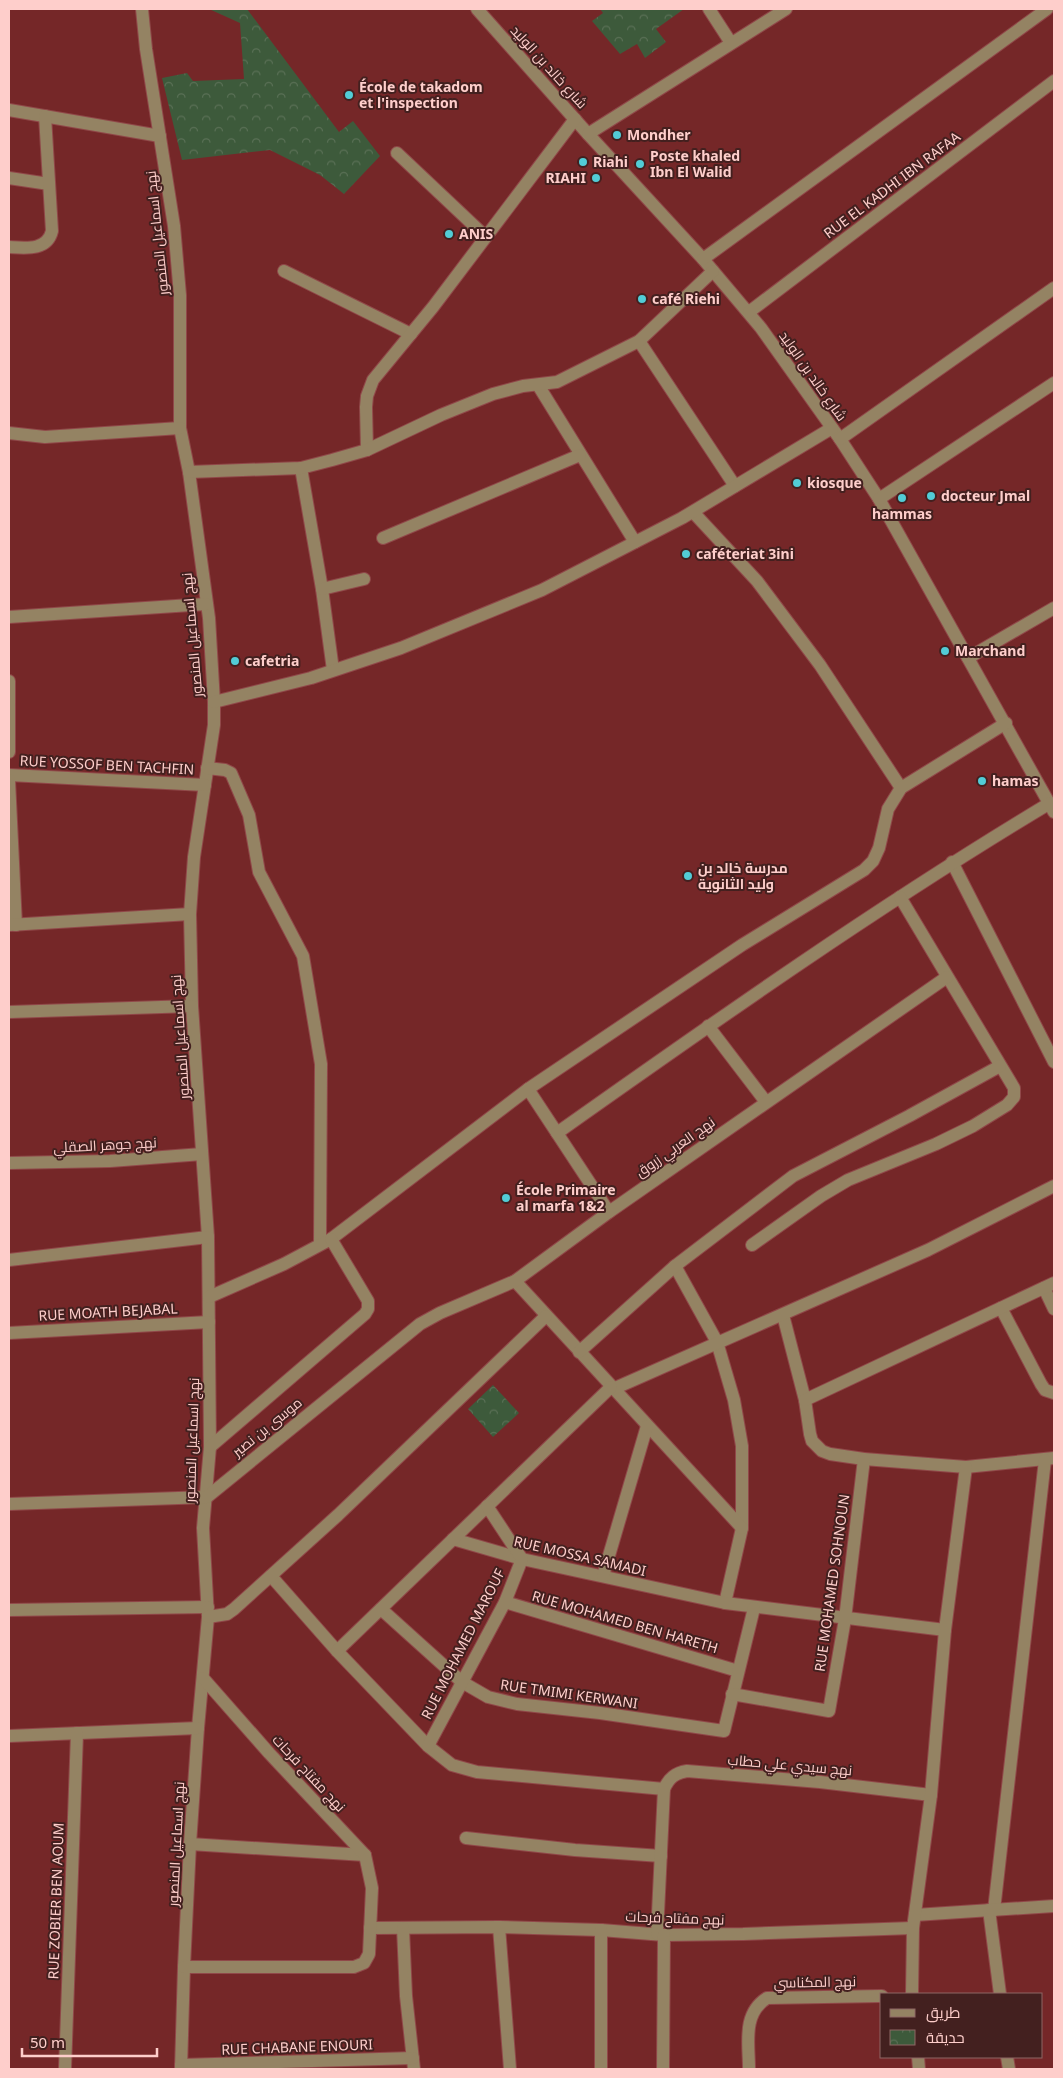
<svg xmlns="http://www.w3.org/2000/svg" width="1063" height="2078" viewBox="0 0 1063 2078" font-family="'Noto Sans',Cairo,sans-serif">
	<defs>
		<pattern id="park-crowns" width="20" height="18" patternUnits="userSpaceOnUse" patternTransform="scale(1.25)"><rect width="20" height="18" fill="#3d5a3b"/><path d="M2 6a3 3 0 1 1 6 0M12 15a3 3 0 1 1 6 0" fill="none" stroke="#5a7056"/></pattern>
	</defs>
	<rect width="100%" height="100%" fill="#752728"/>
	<g fill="url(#park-crowns)">
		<path d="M209 9H247L339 132 353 121 380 156 344 194 320 175 270 150 182 160 162 78 187 73 193 81 244 79 240 23Z"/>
		<path d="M600 9H684L656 29 666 42 645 58 637 44 620 54 592 21 603 13Z"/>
		<path d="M493 1385 519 1413 493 1437 468 1409Z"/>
	</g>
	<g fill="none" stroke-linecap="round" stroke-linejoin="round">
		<defs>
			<g id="minor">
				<path d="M142 9 146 49 174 226 180 295V428L189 472 209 618 214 702V725L194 857 190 914 192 1006 208 1237 210 1447 203 1528 208 1617 198 1728 190 1844 184 1967 181 2069"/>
				<path d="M477 9 588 134 703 259 761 328 840 439 879 499 1054 812"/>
				<path d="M709 9 731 43"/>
				<path d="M9 110 160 136"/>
				<path d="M588 134 786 9"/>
				<path d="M397 153 486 237"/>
				<path d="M9 178 49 184"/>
				<path d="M9 247C26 248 47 251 52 231L45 116"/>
				<path d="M703 259 1047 9"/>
				<path d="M284 271 411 334"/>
				<path d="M749 312 1054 81"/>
				<path d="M639 341 735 486"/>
				<path d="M538 385 635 542"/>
				<path d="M9 433 45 437 180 428"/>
				<path d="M840 439 1054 288"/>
				<path d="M367 450 366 407 367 396 373 380 433 307 575 119"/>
				<path d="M301 468 322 589 333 670"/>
				<path d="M189 472 301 468 332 460 367 450 441 415 493 394 523 386 557 382 639 341 713 271"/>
				<path d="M879 499 1054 383"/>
				<path d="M693 512 757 581 820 665 901 788"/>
				<path d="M383 538 580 455"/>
				<path d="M322 589 364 579"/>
				<path d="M9 617 206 604"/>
				<path d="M968 658 1054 608"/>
				<path d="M9 681V707"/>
				<path d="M214 702 311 678 401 648 542 590 682 518 832 428"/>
				<path d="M9 752V707"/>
				<path d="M207 768 225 770 231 773 249 815 259 872 303 956 321 1064 320 1244"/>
				<path d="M9 775 205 785"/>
				<path d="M9 780 16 925"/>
				<path d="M952 862 1054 1062"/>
				<path d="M9 925 190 914"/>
				<path d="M9 1012 192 1006"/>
				<path d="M708 1026 766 1102"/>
				<path d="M528 1089 609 1212"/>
				<path d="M557 1133C718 1019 880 905 1050 803"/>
				<path d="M9 1163 110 1161 202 1154"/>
				<path d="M752 1245 821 1196 848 1180 936 1144 973 1126 1007 1105 1014 1097V1088L900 897"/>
				<path d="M9 1260 208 1237"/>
				<path d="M675 1266 717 1342 734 1400 742 1446V1528L725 1603"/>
				<path d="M515 1281 742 1528"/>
				<path d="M1044 1288 1054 1309"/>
				<path d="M209 1297 284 1264 331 1239 528 1089 742 945 864 870 873 861 879 848 888 809 901 788 1006 723"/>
				<path d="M1001 1308 1041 1384 1045 1390 1054 1393"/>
				<path d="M783 1315 805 1400 810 1434 812 1441 822 1451 830 1454 864 1459 966 1467 1054 1458"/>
				<path d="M9 1333 209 1322"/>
				<path d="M579 1352 675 1266 793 1176 909 1116 1000 1066"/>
				<path d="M613 1389 928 1250 1054 1186"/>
				<path d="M805 1400 1054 1283"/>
				<path d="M210 1447 365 1314 368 1309V1301L331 1239"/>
				<path d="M9 1504 207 1497 420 1324 440 1313 515 1281 609 1212 947 977"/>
				<path d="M453 1539 522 1559 725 1603 945 1630"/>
				<path d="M271 1576 337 1651 428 1746 452 1765 477 1772 664 1789"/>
				<path d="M603 1576 647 1426"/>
				<path d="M505 1602 738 1671"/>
				<path d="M381 1609 462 1682 488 1697 517 1704 600 1713 724 1731 754 1608"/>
				<path d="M9 1610 208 1607"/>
				<path d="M208 1617 227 1614 234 1609 338 1515 546 1316"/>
				<path d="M337 1651 611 1387"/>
				<path d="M732 1694 829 1711 845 1619 864 1459"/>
				<path d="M9 1736 198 1728"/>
				<path d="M428 1746 505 1602 522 1559 487 1506"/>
				<path d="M466 1838 575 1850 661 1856"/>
				<path d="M190 1844 365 1855"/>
				<path d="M989 1910 1000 1994"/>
				<path d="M994 1910 1045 1460"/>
				<path d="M915 1915 1054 1906"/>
				<path d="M499 1927 510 2069"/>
				<path d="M370 1928 499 1927 601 1930 664 1935 743 1934 913 1928"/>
				<path d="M403 1928 406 1996 414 2069"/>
				<path d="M657 1934 664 1789C669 1778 675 1773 687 1771L820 1782 931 1795"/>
				<path d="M184 1967H354L364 1963 369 1954 372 1888 365 1855 269 1753 203 1678"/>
				<path d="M912 1994 913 1928 931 1795 945 1630 966 1467"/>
				<path d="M918 2057 919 2069"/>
				<path d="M1007 2057 1009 2069"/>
				<path d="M181 2065 413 2058"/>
				<path d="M65 2069 77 1733"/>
				<path d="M601 2069V1930"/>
				<path d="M663 2069 664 1935"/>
				<path d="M749 2069C749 2043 742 2014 767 1998L882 1996"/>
			</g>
		</defs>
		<use href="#minor" stroke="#904849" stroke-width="14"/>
		<use href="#minor" stroke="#948363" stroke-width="12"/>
	</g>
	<g fill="#52ccd6" stroke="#43201f" stroke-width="2">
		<circle cx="349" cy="95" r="5"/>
		<circle cx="617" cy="135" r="5"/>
		<circle cx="583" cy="162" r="5"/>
		<circle cx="640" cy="164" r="5"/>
		<circle cx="596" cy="178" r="5"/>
		<circle cx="449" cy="234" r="5"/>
		<circle cx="642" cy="299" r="5"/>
		<circle cx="797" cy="483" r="5"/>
		<circle cx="931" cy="496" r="5"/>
		<circle cx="902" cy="498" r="5"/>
		<circle cx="686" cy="554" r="5"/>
		<circle cx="945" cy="651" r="5"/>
		<circle cx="235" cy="661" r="5"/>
		<circle cx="982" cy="781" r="5"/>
		<circle cx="688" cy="876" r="5"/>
		<circle cx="506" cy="1198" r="5"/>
	</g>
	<g text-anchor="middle" stroke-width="4" stroke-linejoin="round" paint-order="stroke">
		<g font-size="14" fill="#fececb" stroke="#43201f">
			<text transform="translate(549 67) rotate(48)" y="5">شارع خالد بن الوليد</text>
			<text transform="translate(892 185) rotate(-37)" y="5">RUE EL KADHI IBN RAFAA</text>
			<text transform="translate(157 233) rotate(-96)" y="5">نهج اسماعيل المنصور</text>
			<text transform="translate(813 376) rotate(55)" y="5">شارع خالد بن الوليد</text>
			<text transform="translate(192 635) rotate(-95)" y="5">نهج اسماعيل المنصور</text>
			<text transform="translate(107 765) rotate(3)" y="5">RUE YOSSOF BEN TACHFIN</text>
			<text transform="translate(180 1037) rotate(-94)" y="5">نهج اسماعيل المنصور</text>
			<text transform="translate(105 1145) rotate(-3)" y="5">نهج جوهر الصقلي</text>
			<text transform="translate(675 1147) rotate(-35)" y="5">نهج العربي زروق</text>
			<text transform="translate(108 1312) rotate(-3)" y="5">RUE MOATH BEJABAL</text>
			<text transform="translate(267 1427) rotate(-39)" y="5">موسى بن نصير</text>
			<text transform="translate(192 1440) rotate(-88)" y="5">نهج اسماعيل المنصور</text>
			<text transform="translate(580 1556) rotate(13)" y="5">RUE MOSSA SAMADI</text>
			<text transform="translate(832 1583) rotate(-82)" y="5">RUE MOHAMED SOHNOUN</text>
			<text transform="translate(625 1622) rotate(16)" y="5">RUE MOHAMED BEN HARETH</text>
			<text transform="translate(463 1644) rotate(-63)" y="5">RUE MOHAMED MAROUF</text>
			<text transform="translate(569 1694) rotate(8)" y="5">RUE TMIMI KERWANI</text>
			<text transform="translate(790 1765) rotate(5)" y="5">نهج سيدي علي حطاب</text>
			<text transform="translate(309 1773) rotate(47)" y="5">نهج مفتاح فرحات</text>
			<text transform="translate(176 1844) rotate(-87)" y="5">نهج اسماعيل المنصور</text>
			<text transform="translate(56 1901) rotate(-88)" y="5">RUE ZOBIER BEN AOUM</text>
			<text transform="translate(675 1918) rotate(2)" y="5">نهج مفتاح فرحات</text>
			<text transform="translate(815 1982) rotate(-1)" y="5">نهج المكناسي</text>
			<text transform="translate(297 2047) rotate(-2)" y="5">RUE CHABANE ENOURI</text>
		</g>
		<g font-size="14" font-weight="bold" fill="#fececb" stroke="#43201f" text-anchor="start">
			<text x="359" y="92">École de takadom<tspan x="359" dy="16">et l'inspection</tspan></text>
			<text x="627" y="140">Mondher</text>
			<text x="650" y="161">Poste khaled<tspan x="650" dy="16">Ibn El Walid</tspan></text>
			<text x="593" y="167">Riahi</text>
			<text x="586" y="183" text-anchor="end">RIAHI</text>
			<text x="459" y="239">ANIS</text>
			<text x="652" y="304">café Riehi</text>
			<text x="807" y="488">kiosque</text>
			<text x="941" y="501">docteur Jmal</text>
			<text x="902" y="519" text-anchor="middle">hammas</text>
			<text x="696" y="559">caféteriat 3ini</text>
			<text x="955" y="656">Marchand</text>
			<text x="245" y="666">cafetria</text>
			<text x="992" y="786">hamas</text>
			<text x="698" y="873">مدرسة خالد بن<tspan x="698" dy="16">وليد الثانوية</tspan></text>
			<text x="516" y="1195">École Primaire<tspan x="516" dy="16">al marfa 1&amp;2</tspan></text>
		</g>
	</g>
	<rect width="1063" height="2078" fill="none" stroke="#fececb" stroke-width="20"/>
	<rect x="880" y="1993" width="162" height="65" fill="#43201f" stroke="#8e6664"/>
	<rect x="890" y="2009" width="25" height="8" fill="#948363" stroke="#8e6664"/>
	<text x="926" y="2018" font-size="15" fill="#fececb">طريق</text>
	<rect x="890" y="2030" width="25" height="15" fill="url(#park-crowns)" stroke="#8e6664"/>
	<text x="926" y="2043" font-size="15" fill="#fececb">حديقة</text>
	<path d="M22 2048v8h135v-8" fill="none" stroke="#fececb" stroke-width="2.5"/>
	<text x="30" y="2048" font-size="15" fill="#fececb" stroke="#43201f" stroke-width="4" paint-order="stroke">50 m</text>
</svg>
